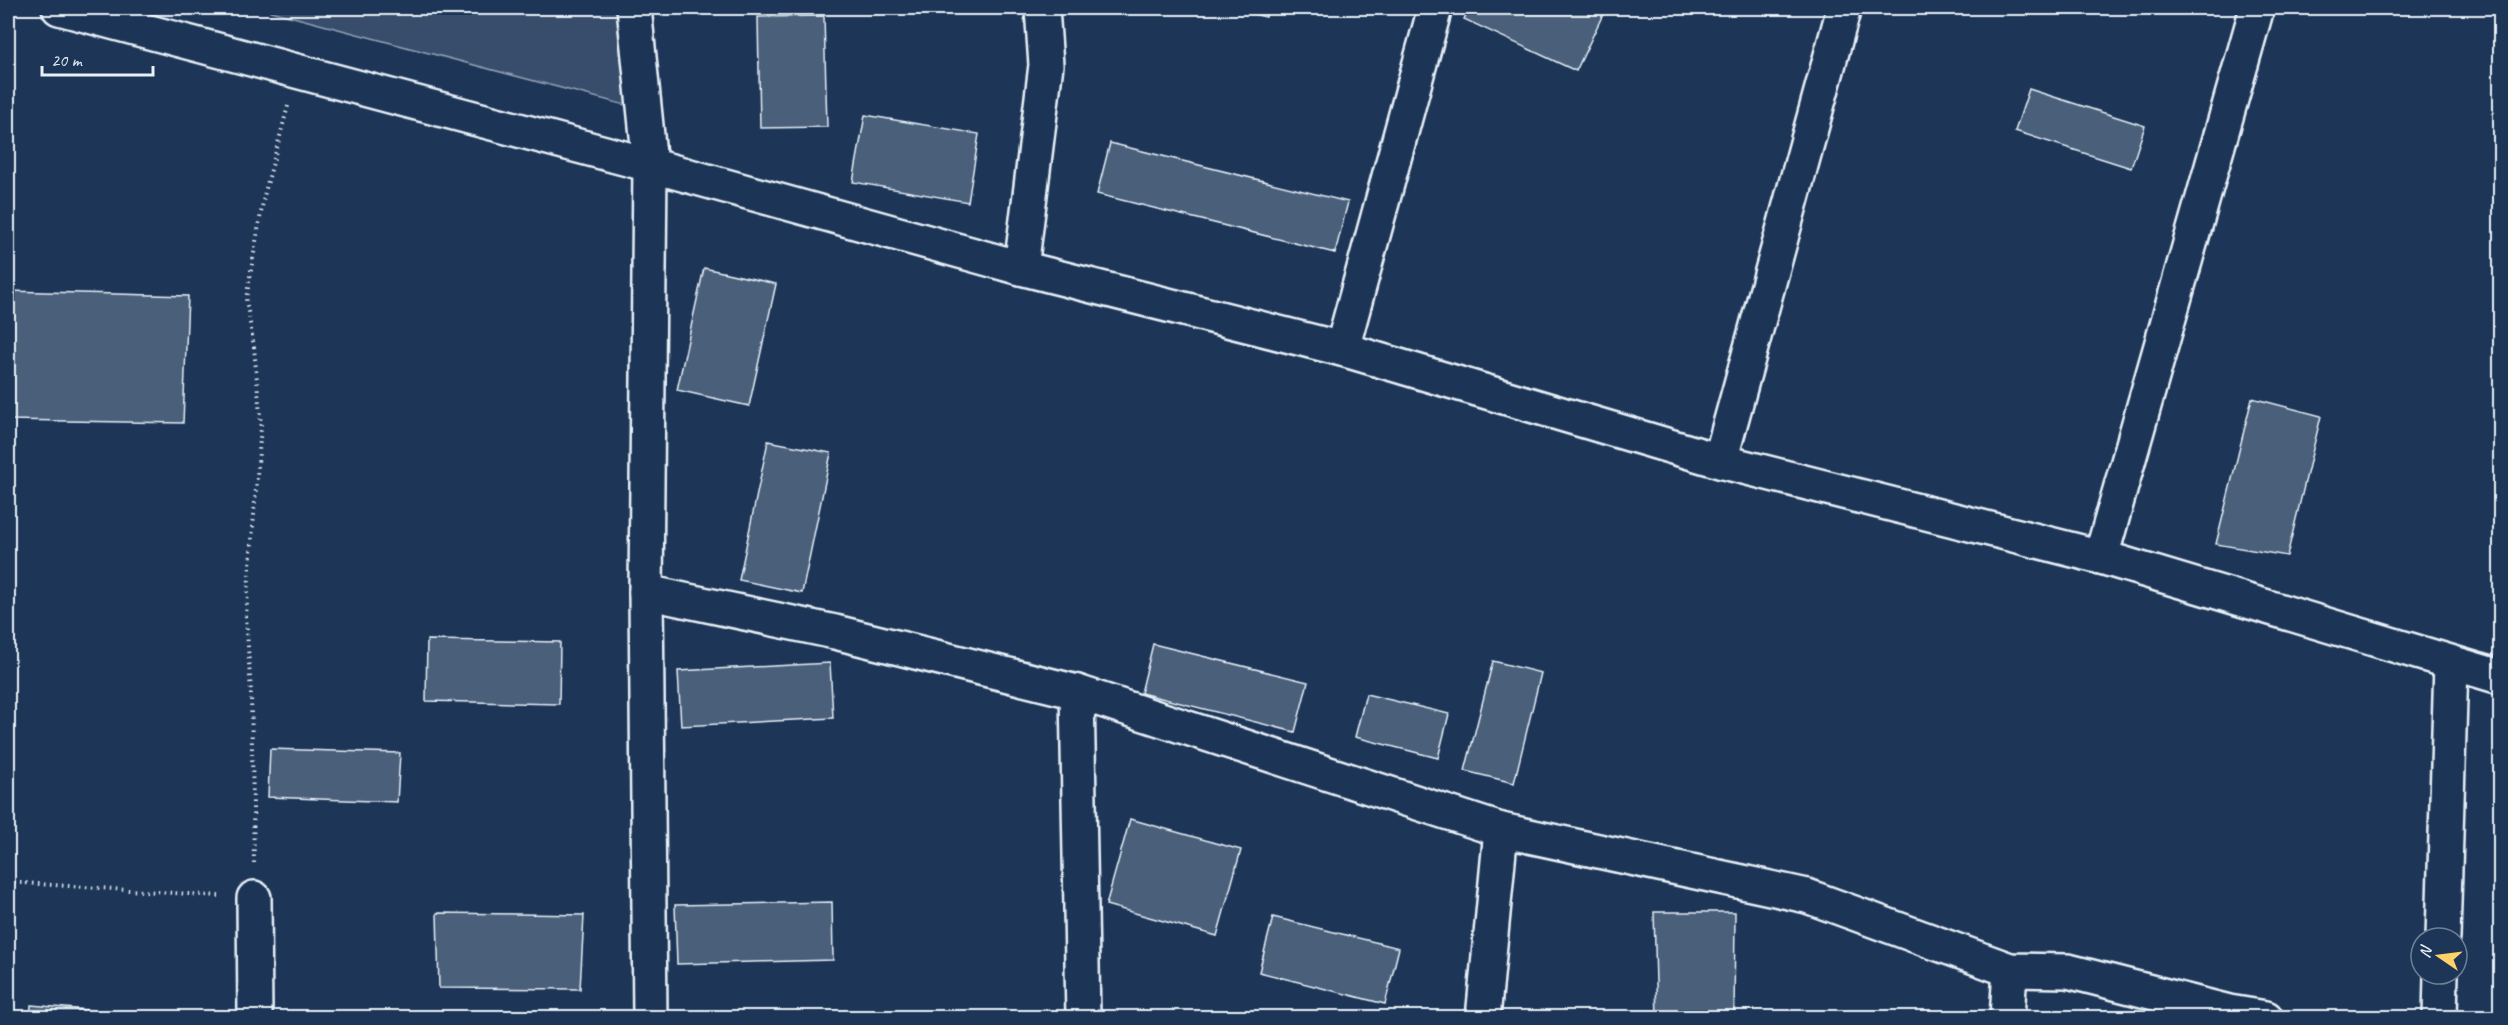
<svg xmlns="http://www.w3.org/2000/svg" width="2508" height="1025" viewBox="0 0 2508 1025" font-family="Caveat,sans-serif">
	<rect width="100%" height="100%" fill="#1d3557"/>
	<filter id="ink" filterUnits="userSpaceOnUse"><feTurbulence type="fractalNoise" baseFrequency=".0167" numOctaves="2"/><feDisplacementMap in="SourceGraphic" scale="12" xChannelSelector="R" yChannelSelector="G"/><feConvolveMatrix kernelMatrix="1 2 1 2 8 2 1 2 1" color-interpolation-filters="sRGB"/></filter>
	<g filter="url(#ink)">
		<path fill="#374d6c" stroke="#909fb2" stroke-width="1.5" d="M259 8H630L644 110Z"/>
		<g fill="#495e7a" stroke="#e8f1f8" stroke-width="1.5">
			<path d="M1229 8H1268L1266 17Z"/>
			<path d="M1470 8H1606L1576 71 1464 19Z"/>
			<path d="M824 16 827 127 760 128 758 17Z"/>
			<path d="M2029 89 2145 126 2131 168 2015 131Z"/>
			<path d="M865 115 979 134 968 202 853 182Z"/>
			<path d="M1110 143 1348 202 1335 253 1097 194Z"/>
			<path d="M704 268 776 284 749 406 677 390Z"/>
			<path d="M8 291 188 296 183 423 8 420Z"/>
			<path d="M2252 398 2321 416 2287 556 2216 544Z"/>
			<path d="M768 441 831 453 802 593 739 580Z"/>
			<path d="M427 640 560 642 559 704 426 701Z"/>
			<path d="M1153 644 1308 682 1295 732 1141 693Z"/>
			<path d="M1493 661 1541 673 1514 783 1465 771Z"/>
			<path d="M830 663 833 718 681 726 678 671Z"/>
			<path d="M1366 694 1449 714 1438 758 1355 737Z"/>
			<path d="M270 749 400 753 397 802 268 797Z"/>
			<path d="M1130 819 1241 850 1217 936 1106 905Z"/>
			<path d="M832 902 833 960 677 964 675 905Z"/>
			<path d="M1654 912H1735L1734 1018H1657Z"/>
			<path d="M437 913 584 915 580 989 439 988Z"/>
			<path d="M1273 917 1399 948 1385 1004 1259 972Z"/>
			<path d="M31 1005 155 1016 30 1018Z"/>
		</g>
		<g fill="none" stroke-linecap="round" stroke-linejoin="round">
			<defs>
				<g id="minor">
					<path d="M59 8 650 165 1021 268 1342 349 1720 461 2101 557 2500 677"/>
					<path d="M634 8 650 165 646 592 650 1018"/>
					<path d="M1021 268 1046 65 1042 8"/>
					<path d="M1342 349 1435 8"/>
					<path d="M1720 461 1844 8"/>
					<path d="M2101 557 2257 8"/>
					<path d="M646 592 835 632 1077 692 1501 830 1807 896 2010 970 2068 971 2229 1012 2266 1018"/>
					<path d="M1077 692 1083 1018"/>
					<path d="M254 898 255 1018"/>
					<path d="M2443 938 2451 663"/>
					<path d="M1483 1018 1501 830"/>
					<path d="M2007 1018 2010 970"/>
					<path d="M2440 1018 2441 974"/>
				</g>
			</defs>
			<use href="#minor" stroke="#e8f1f8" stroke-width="38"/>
			<g stroke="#e8f1f8" stroke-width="4" stroke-dasharray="1.5 4.5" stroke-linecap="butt">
				<path d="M254 863 251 693 246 616 261 426 254 347 246 299 264 196 288 106"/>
				<path d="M8 882 219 896"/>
			</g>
			<use href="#minor" stroke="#1d3557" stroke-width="33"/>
		</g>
	</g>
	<rect width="2508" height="1025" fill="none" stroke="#1d3557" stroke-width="30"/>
	<rect x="15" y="15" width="2478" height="995" fill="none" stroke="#e8f1f8" stroke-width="2" filter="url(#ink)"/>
	<g transform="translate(2439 956) rotate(284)"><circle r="28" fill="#1d3557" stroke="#6e8097" stroke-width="1.5"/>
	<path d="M0-4.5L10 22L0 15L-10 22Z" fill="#ffd166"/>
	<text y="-9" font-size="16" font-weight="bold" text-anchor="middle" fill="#e8f1f8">N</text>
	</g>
	<path d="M42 66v9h111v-9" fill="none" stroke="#e8f1f8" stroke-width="3"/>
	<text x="51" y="66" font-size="18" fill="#e8f1f8" stroke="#1d3557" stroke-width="4.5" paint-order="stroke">20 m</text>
</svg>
